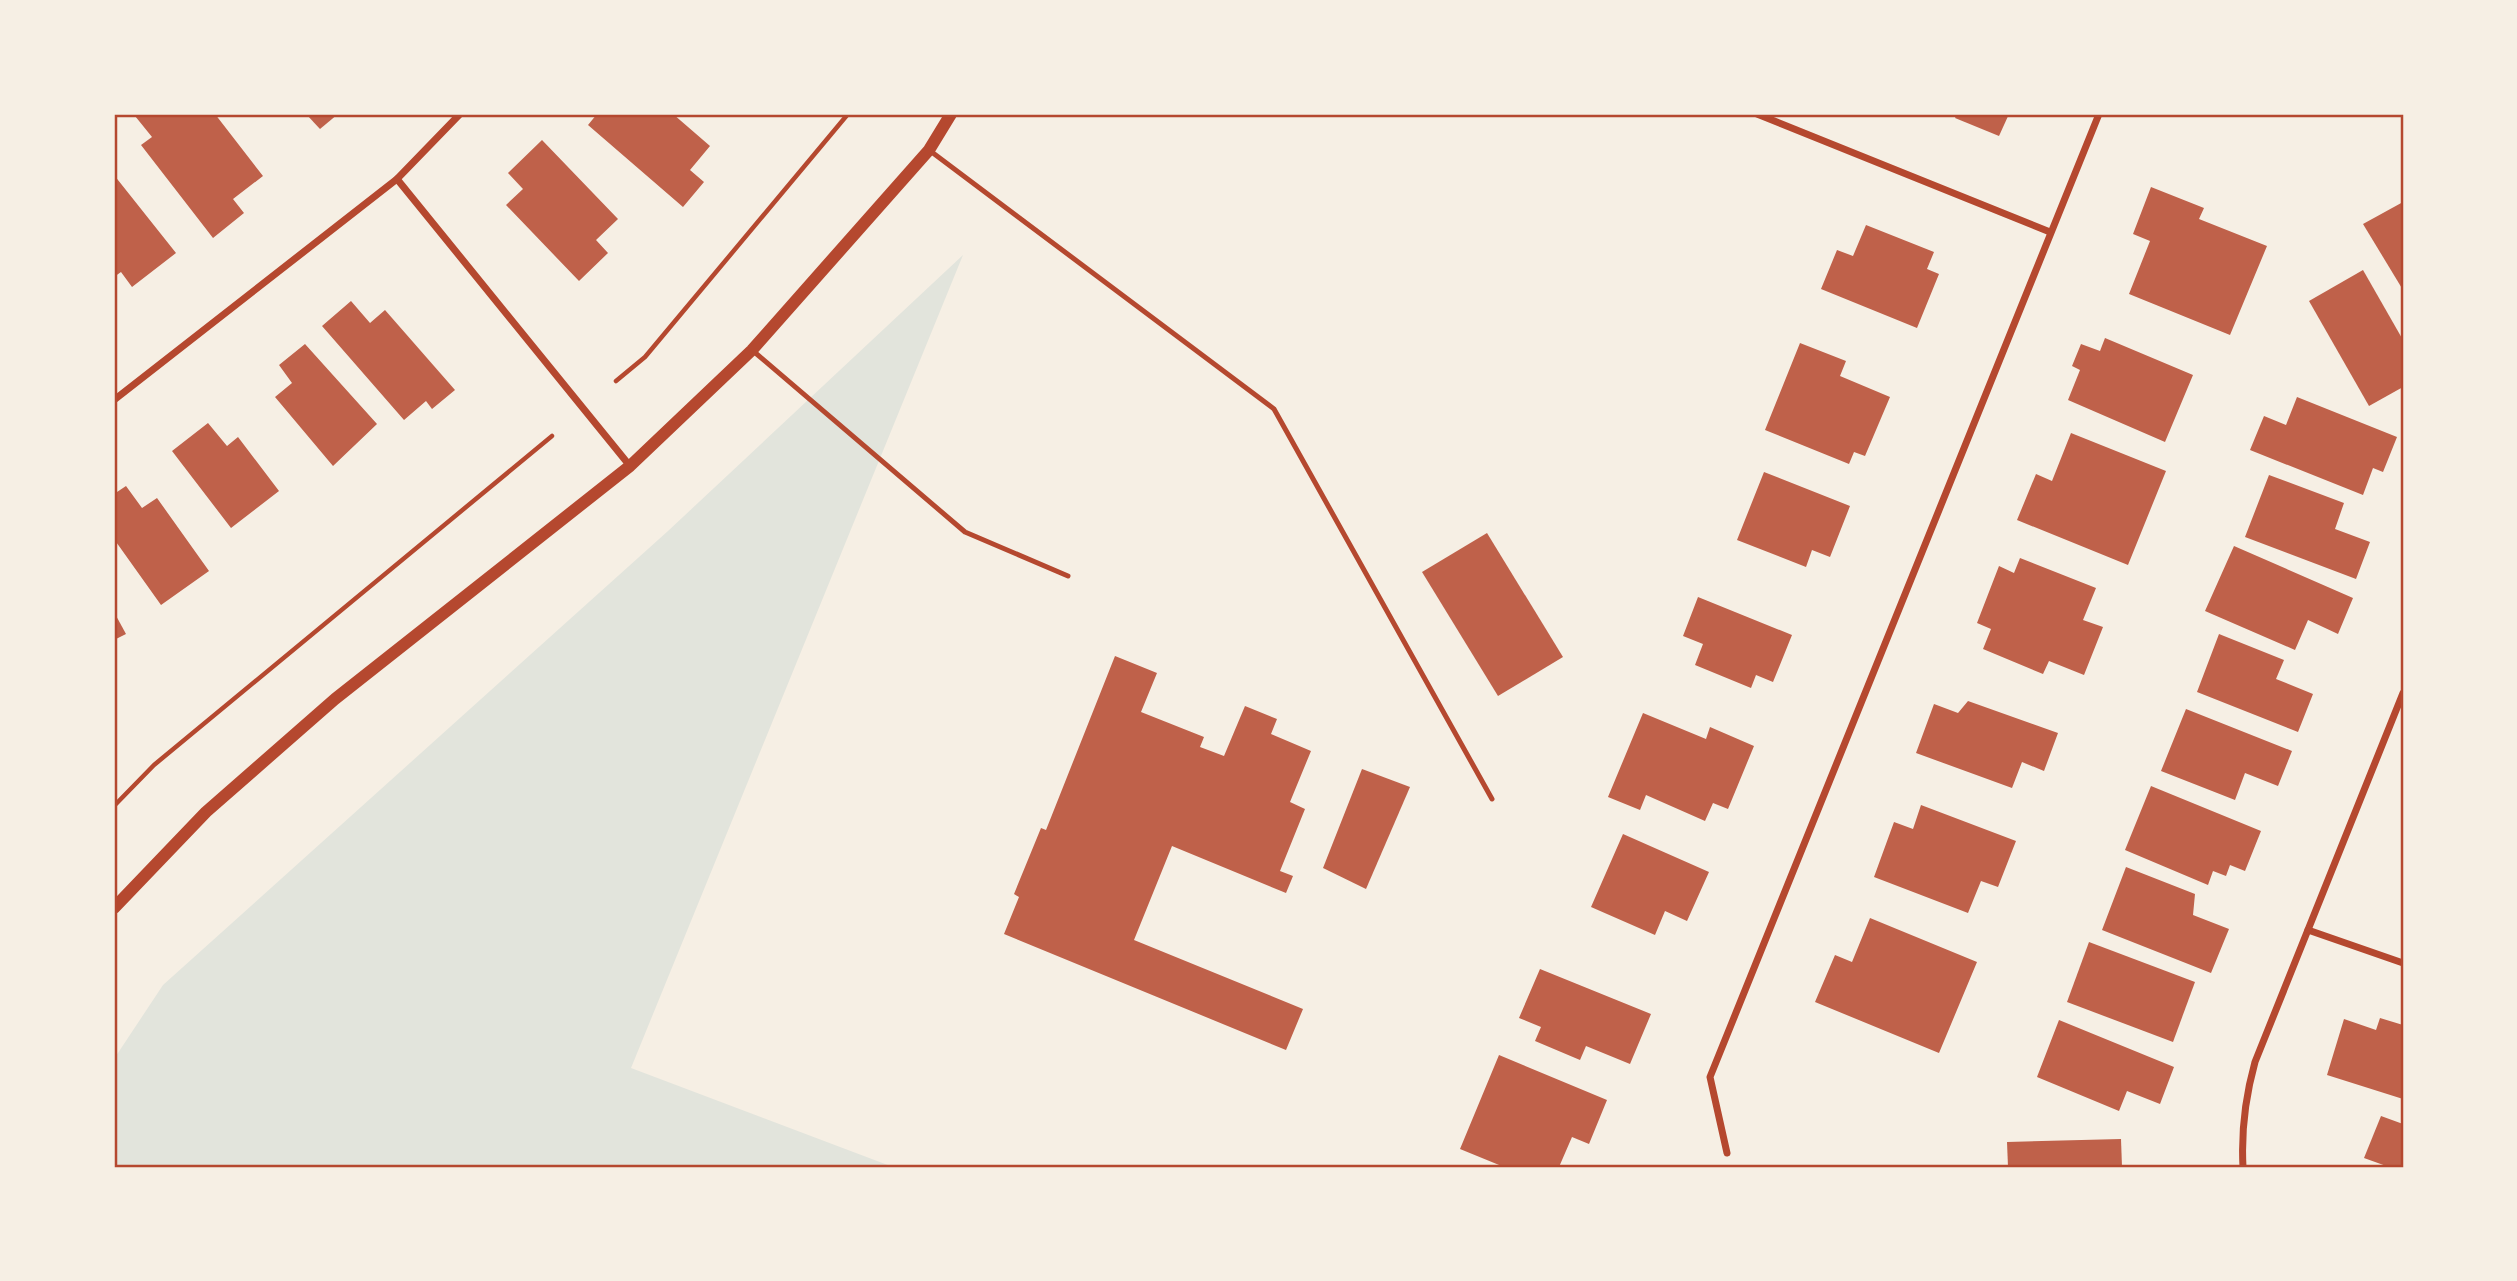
<svg xmlns="http://www.w3.org/2000/svg" width="2517" height="1281" viewBox="0 0 2517 1281" font-family="'Source Sans 3',sans-serif">
	<rect width="100%" height="100%" fill="#f6efe4"/>
	<path fill="#e2e4dc" d="M963 255 631 1068 893 1167H114V1059L163 985 668 531Z"/>
	<g fill="#bf614a">
		<path d="M138 114H215L263 176 233 199 244 213 213 238 141 145 152 137 135 116Z"/>
		<path d="M306 114H338L320 129Z"/>
		<path d="M597 114H673L710 146 690 170 704 182 683 207 588 125Z"/>
		<path d="M1957 114H2009L1999 136 1955 118Z"/>
		<path d="M542 140 618 219 596 240 608 253 579 281 506 205 523 189 508 173Z"/>
		<path d="M114 175 176 253 132 287 121 272 114 277Z"/>
		<path d="M2151 187 2204 208 2199 219 2267 246 2230 335 2129 294 2150 241 2133 234Z"/>
		<path d="M2403 202V290L2363 224Z"/>
		<path d="M1866 225 1934 252 1927 269 1939 274 1917 328 1821 289 1837 250 1853 256Z"/>
		<path d="M2363 270 2403 340V387L2369 406 2309 301Z"/>
		<path d="M351 301 370 323 385 310 455 390 432 409 426 401 404 420 322 326Z"/>
		<path d="M2105 338 2193 375 2165 442 2068 400 2080 370 2072 366 2081 344 2100 351Z"/>
		<path d="M1800 343 1846 361 1840 376 1890 397 1865 456 1854 452 1849 464 1765 430Z"/>
		<path d="M305 344 377 424 333 466 275 397 292 383 279 365Z"/>
		<path d="M2297 397 2397 437 2383 472 2373 468 2363 495 2250 450 2264 416 2286 425Z"/>
		<path d="M208 423 227 446 238 437 279 491 231 528 172 451Z"/>
		<path d="M2071 433 2166 471 2128 565 2017 520 2036 474 2052 481Z"/>
		<path d="M1764 472 1850 506 1830 557 1812 550 1806 567 1737 540Z"/>
		<path d="M2269 475 2344 503 2335 529 2370 542 2356 579 2245 537Z"/>
		<path d="M126 486 142 508 157 498 209 571 161 605 114 539V494Z"/>
		<path d="M1487 533 1563 657 1498 696 1422 572Z"/>
		<path d="M2234 546 2353 598 2338 634 2308 620 2295 650 2205 611Z"/>
		<path d="M2020 558 2096 588 2083 620 2103 627 2084 675 2049 661 2043 674 1983 649 1991 629 1977 623 1999 566 2014 573Z"/>
		<path d="M1698 597 1792 635 1773 682 1756 675 1751 688 1695 665 1703 644 1683 636Z"/>
		<path d="M114 612 126 634 114 640Z"/>
		<path d="M2219 634 2284 660 2276 679 2313 694 2298 732 2197 692Z"/>
		<path d="M1115 656 1157 673 1141 712 1204 737 1200 747 1224 756 1245 706 1277 719 1271 734 1311 751 1290 802 1305 809 1280 871 1293 876 1286 893 1172 846 1134 940 1303 1009 1286 1050 1004 934 1019 897 1014 894 1041 828 1046 830Z"/>
		<path d="M1968 701 2058 733 2044 771 2022 762 2012 788 1916 753 1934 704 1958 713Z"/>
		<path d="M2186 709 2292 751 2278 786 2245 773 2235 800 2161 771Z"/>
		<path d="M1643 713 1706 739 1710 727 1754 746 1728 809 1713 803 1705 821 1646 795 1640 810 1608 797Z"/>
		<path d="M1362 769 1410 787 1366 889 1323 868Z"/>
		<path d="M2151 786 2261 831 2245 871 2230 865 2226 876 2213 871 2208 885 2125 850Z"/>
		<path d="M1921 805 2016 841 1998 887 1981 881 1968 913 1874 877 1894 822 1913 829Z"/>
		<path d="M1623 834 1709 872 1687 921 1665 911 1655 935 1591 907Z"/>
		<path d="M2126 867 2195 894 2193 915 2229 929 2211 973 2102 930Z"/>
		<path d="M1870 918 1977 962 1939 1053 1815 1002 1835 955 1852 962Z"/>
		<path d="M2089 942 2195 982 2173 1042 2067 1002Z"/>
		<path d="M1540 969 1651 1014 1630 1064 1586 1046 1580 1060 1535 1041 1541 1027 1519 1018Z"/>
		<path d="M2380 1018 2403 1025V1099L2327 1075 2344 1019 2376 1030Z"/>
		<path d="M2059 1020 2174 1067 2160 1104 2127 1091 2119 1111 2037 1077Z"/>
		<path d="M1499 1055 1607 1100 1589 1144 1572 1137 1559 1167H1504L1460 1149Z"/>
		<path d="M2381 1116 2403 1124V1167H2389L2364 1158Z"/>
		<path d="M2121 1139 2122 1167H2008L2007 1142Z"/>
	</g>
	<g fill="none" stroke-linecap="round" stroke-linejoin="round">
		<g stroke="#b5482f" stroke-width="4.5">
			<path d="M616 381 645 357 848 114"/>
			<path d="M114 806 154 765 552 436"/>
		</g>
		<g stroke="#b5482f" stroke-width="5">
			<path d="M929 150 1274 409 1492 799"/>
			<path d="M752 350 965 532 1068 576"/>
		</g>
		<g stroke="#b5482f" stroke-width="7">
			<path d="M1757 114 2050 232"/>
			<path d="M397 179 630 466"/>
			<path d="M114 400 397 179 460 114"/>
			<path d="M2308 930 2403 963"/>
			<path d="M1727 1153 1710 1077 2099 114"/>
			<path d="M2243 1167C2241 1130 2245 1098 2255 1062L2403 693"/>
		</g>
		<path stroke="#b5482f" stroke-width="12" d="M114 908 206 812 335 699 630 466 752 350 929 150 951 114"/>
	</g>
	<rect width="2517" height="1281" fill="none" stroke="#f6efe4" stroke-width="231"/>
	<rect x="116" y="116" width="2286" height="1050" fill="none" stroke="#b5482f" stroke-width="2.5"/>
</svg>
